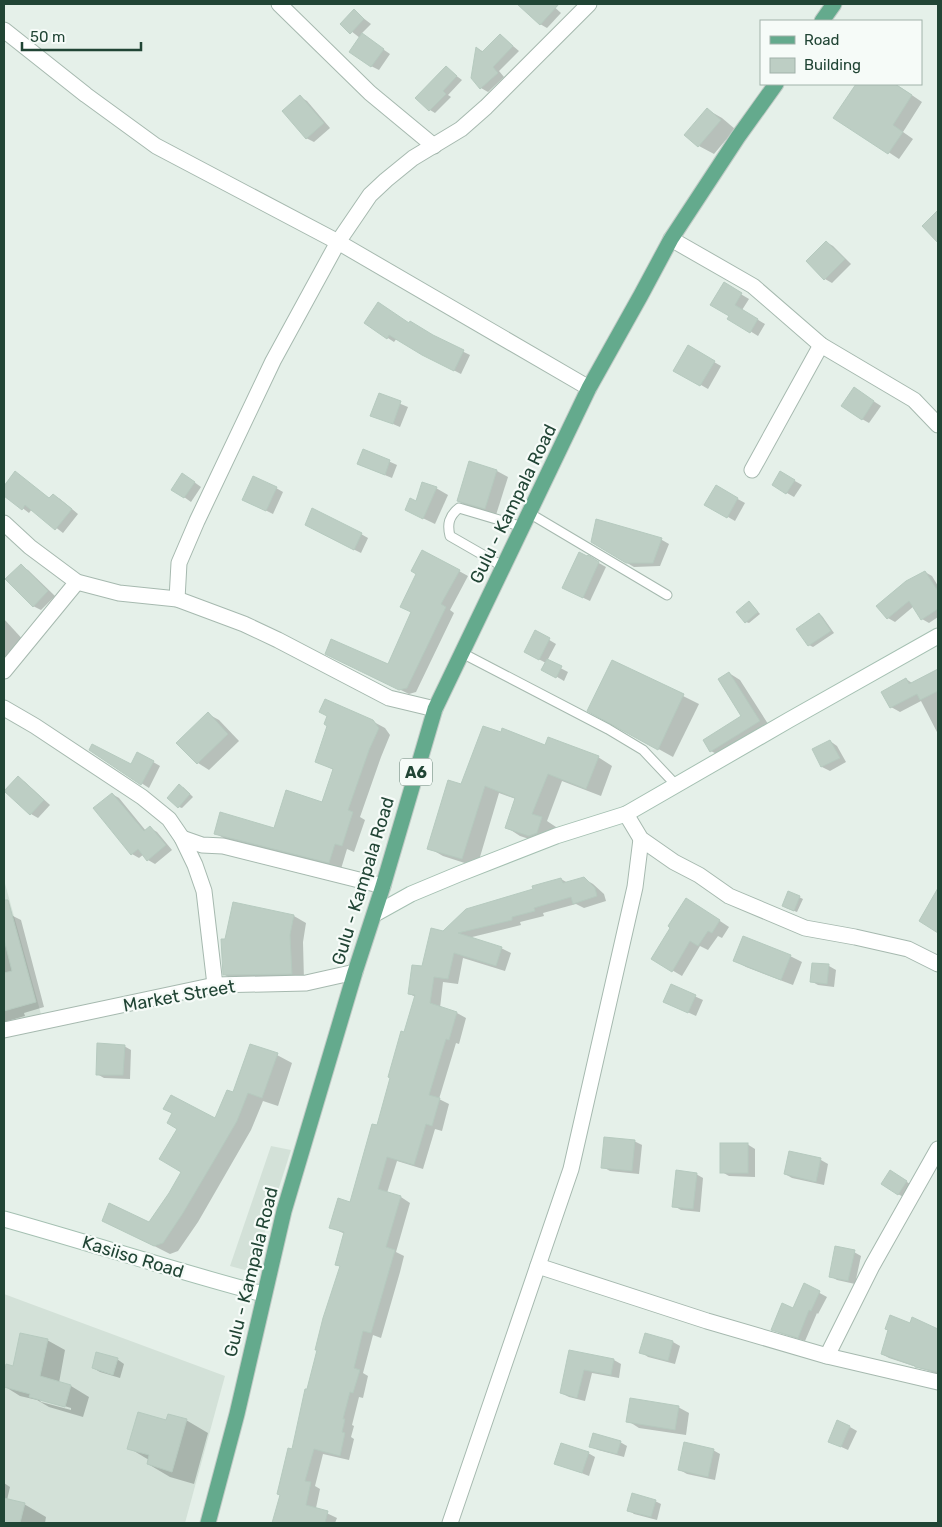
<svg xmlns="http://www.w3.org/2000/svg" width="942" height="1527" viewBox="0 0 942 1527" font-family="Rubik,sans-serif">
	<rect width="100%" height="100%" fill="#e5f0e9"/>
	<g fill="#d3e1d8">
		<path d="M4 880 41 1014 4 1023Z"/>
		<path d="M271 1146 291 1150 252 1272 230 1266Z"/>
		<path d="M4 1294 225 1376 185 1523H4Z"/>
	</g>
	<g fill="#0003" fill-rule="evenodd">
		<path d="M521 4H551L561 13 547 28 540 24Z"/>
		<path d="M354 11 371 24 361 34 390 54 379 70 371 66 360 38 342 24Z"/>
		<path d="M500 35 519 51 499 71 504 77 488 92 481 88 477 48 484 52Z"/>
		<path d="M446 68 462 80 448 95 451 97 435 113 430 110Z"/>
		<path d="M857 84H898L897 85 922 102 903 132 913 139 899 159 835 117Z"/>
		<path d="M300 97 307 101 330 128 314 142 306 138Z"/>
		<path d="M708 110 722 118 735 129 714 154 699 146Z"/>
		<path d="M826 242 833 246 851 264 832 283 825 279Z"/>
		<path d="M724 284 749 299 742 310 765 324 758 336 729 318 730 316Z"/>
		<path d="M365 323 413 327 470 355 461 374 430 358 397 338 394 342Z"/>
		<path d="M688 347 721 366 708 389 675 370Z"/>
		<path d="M861 393 881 406 869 423 862 419Z"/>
		<path d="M379 395 408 407 400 427 372 415Z"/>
		<path d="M364 450 397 465 392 478 358 464Z"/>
		<path d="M497 471 508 477 496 515 469 507 458 501Z"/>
		<path d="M15 473 50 499 53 495 60 499 78 514 63 533 32 509 29 513 4 494V488Z"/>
		<path d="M781 473 802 485 794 497 773 485Z"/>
		<path d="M190 479 201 487 191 502 184 497Z"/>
		<path d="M716 487 745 503 735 521 706 504Z"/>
		<path d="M276 488 283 492 273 514 251 503Z"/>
		<path d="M436 488 448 495 435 524 406 510Z"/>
		<path d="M597 521 662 540 669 544 660 566 634 567 592 542Z"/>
		<path d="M313 529 361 534 368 538 361 553Z"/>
		<path d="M588 557 606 567 590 601 571 592Z"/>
		<path d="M21 566 28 570 55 596 41 610 33 606Z"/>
		<path d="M459 571 468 576 450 610 454 613 416 692 409 694 335 658 389 666Z"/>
		<path d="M925 572 932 576 938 586V617L929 623 922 619 914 606 895 622 888 618 878 606Z"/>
		<path d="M749 602 760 614 749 623 746 622Z"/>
		<path d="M819 614 822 616 834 633 813 647 809 645 798 629Z"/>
		<path d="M4 619 26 643 7 661 4 659Z"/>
		<path d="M536 632 556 644 547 661 568 672 564 681 549 672 546 663 525 652Z"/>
		<path d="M613 661 699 704 673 757 604 719Z"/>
		<path d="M938 670V734L921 701 900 712 891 707 906 679 912 683Z"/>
		<path d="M729 673 740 680 770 727 722 757 711 751 743 717Z"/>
		<path d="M208 714 219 720 239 741 209 770 198 763 178 743Z"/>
		<path d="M372 721 385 728 390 735 381 757 360 817 365 820 354 852 347 849 341 869 227 840 215 833 274 830 322 803 334 770 316 761Z"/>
		<path d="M830 741 837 746 846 762 830 771 822 767 814 750Z"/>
		<path d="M546 747 598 757 612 766 601 796 562 781 547 821 556 827 551 841 544 844 520 836 506 827 516 799 499 793 477 867 443 856 429 848 462 786Z"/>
		<path d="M90 750 131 766 138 753 160 766 149 788Z"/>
		<path d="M18 778 25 782 50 805 38 818 31 814Z"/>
		<path d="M183 787 193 797 182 808 179 807Z"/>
		<path d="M112 794 119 798 146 831 150 828 157 832 172 850 155 864 148 860 144 854 139 858 132 854Z"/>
		<path d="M583 878 593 884 604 894 606 901 584 908 576 904 543 913 544 916 520 922 521 925 468 938 501 948 511 953 505 971 463 958 458 984 443 982 440 1008 457 1013 466 1018 459 1044 456 1043 439 1099 449 1104 442 1131 435 1129 423 1169 397 1161 387 1193 401 1197 410 1203 396 1252 404 1256 400 1272 381 1338 373 1335 363 1373 368 1376 363 1398 359 1397 352 1425 354 1426 351 1437 354 1439 349 1460 323 1454 315 1486 320 1489 316 1508 337 1518 335 1523H274L341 1266 345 1234 330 1227 351 1204 378 1127 416 997 409 994 443 932 561 879 568 883Z"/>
		<path d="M799 897 803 899 797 912 786 908Z"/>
		<path d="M696 905 729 927 722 938 718 936 708 950 700 946 682 976 653 959Z"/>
		<path d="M11 915 21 920 44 1007 24 1013 25 1016 4 1022V917Z"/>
		<path d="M294 916 306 923 303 942 304 981 237 982 225 975Z"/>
		<path d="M790 956 802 962 793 985 746 967 735 961Z"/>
		<path d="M829 966 836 970 834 987 818 985 811 981Z"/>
		<path d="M672 986 703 1000 696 1016 672 1005Z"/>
		<path d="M124 1046 131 1050 130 1079 104 1078 97 1074Z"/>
		<path d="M277 1055 292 1063 278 1106 263 1101 251 1130 198 1222 178 1251 170 1254 103 1220 149 1223 170 1194 215 1120 234 1094Z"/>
		<path d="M634 1141 642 1145 639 1174 610 1171 603 1167Z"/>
		<path d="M747 1144 755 1149V1177L729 1176 722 1172Z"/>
		<path d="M790 1153 821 1160 828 1164 824 1185 792 1178 785 1174Z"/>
		<path d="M696 1174 703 1178 700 1212 681 1210 674 1206Z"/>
		<path d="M898 1176 913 1186 905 1198 898 1194Z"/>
		<path d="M854 1252 861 1256 855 1284 837 1280 830 1276Z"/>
		<path d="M805 1285 827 1297 818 1314 817 1313 805 1341 780 1333 773 1329 793 1309Z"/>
		<path d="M913 1319 938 1330V1374L889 1358 882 1354 911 1325Z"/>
		<path d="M645 1335 673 1342 680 1346 675 1364 648 1357 641 1352Z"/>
		<path d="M47 1340 65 1350 59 1383 71 1386 89 1397 83 1417 49 1407 37 1400 20 1396 4 1386 7 1366 14 1368ZM38 1398 71 1408V1410L41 1402Z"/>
		<path d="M570 1352 614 1360 621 1364 619 1378 592 1373 585 1401 569 1397 561 1393Z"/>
		<path d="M117 1359 124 1364 120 1378 100 1372 93 1368Z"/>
		<path d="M678 1407 689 1413 686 1435 639 1428 628 1421Z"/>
		<path d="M186 1420 208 1433 194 1484 170 1477 148 1464 149 1460 129 1448 167 1422Z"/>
		<path d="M850 1427 857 1431 848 1450 837 1445Z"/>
		<path d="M620 1442 627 1446 624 1457 598 1450 590 1446Z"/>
		<path d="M713 1450 720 1454 715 1480 687 1474 680 1470Z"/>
		<path d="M588 1453 595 1457 589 1476 556 1463Z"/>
		<path d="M4 1483 10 1487 7 1500 24 1504 46 1517 45 1523H4Z"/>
		<path d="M655 1501 661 1504 657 1520 634 1514 629 1510Z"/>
	</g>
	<g fill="#bdcec4" stroke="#b6cabf">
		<path d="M517 4H559L540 25Z"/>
		<path d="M354 9 364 19 350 34 340 24Z"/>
		<path d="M362 33 384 49 371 67 349 52Z"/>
		<path d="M500 34 513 46 493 67 498 73 480 89 471 78 476 47 482 52Z"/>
		<path d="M446 66 457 76 443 91 446 94 429 111 415 98Z"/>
		<path d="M856 84H895L912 95 893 125 903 132 888 154 833 118Z"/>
		<path d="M300 95 324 123 306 139 282 111Z"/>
		<path d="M707 108 721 120 698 147 684 135Z"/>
		<path d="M938 210V243L922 226Z"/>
		<path d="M826 241 845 259 824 280 806 261Z"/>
		<path d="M724 282 742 293 735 305 758 319 750 333 727 319 729 316 710 305Z"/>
		<path d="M378 302 409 323 410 321 433 335 464 350 454 371 422 355 389 335 387 339 364 323Z"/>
		<path d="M688 345 715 361 700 386 673 371Z"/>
		<path d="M854 387 874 401 862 420 841 406Z"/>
		<path d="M379 393 401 401 393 424 370 416Z"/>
		<path d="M363 449 390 460 385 475 357 464Z"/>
		<path d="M469 461 497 470 485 509 457 501Z"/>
		<path d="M15 471 49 498 53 494 72 509 55 530 25 505 22 510 4 496V486Z"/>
		<path d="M780 471 795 480 786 494 772 485Z"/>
		<path d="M182 473 195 482 184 498 171 490Z"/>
		<path d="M253 476 277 487 266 511 242 500Z"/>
		<path d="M422 482 437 487 423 519 405 510 410 498 416 501Z"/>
		<path d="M716 485 738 498 727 518 704 505Z"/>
		<path d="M312 508 362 533 354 550 305 525Z"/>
		<path d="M596 519 662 538 653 563H626L591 542Z"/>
		<path d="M422 550 460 570 441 604 446 607 407 688 399 690 325 654 331 639 388 664 411 612 400 607 416 574 411 571Z"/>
		<path d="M579 552 587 556 588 555 599 562 583 598 562 588Z"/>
		<path d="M21 564 48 591 33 607 5 579Z"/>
		<path d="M925 571 938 591V609L921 620 909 601 887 619 876 606 906 581Z"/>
		<path d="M749 601 758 612 745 623 736 612Z"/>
		<path d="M819 613 831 631 808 646 796 629Z"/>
		<path d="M535 630 550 638 539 660 524 652Z"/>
		<path d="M547 659 562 666 556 678 541 670Z"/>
		<path d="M612 660 684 694 658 750 587 711Z"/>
		<path d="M938 669V691L920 700 917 694 890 708 881 692 906 678 909 684Z"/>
		<path d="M729 672 760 721 710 752 703 740 741 716 718 679Z"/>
		<path d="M325 699 373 720 379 728 369 750 348 810 353 812 342 846 335 844 329 863 214 834 220 812 274 828 286 790 322 802 333 769 315 762 327 726 324 724 327 716 319 712Z"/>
		<path d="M208 712 228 734 197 764 176 743Z"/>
		<path d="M483 726 501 732 502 728 545 745 548 737 599 756 586 789 548 774 532 814 542 817 537 833 529 836 505 828 515 798 485 786 462 859 427 849 448 780 461 784Z"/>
		<path d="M830 740 840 758 821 767 812 749Z"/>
		<path d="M92 744 131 764 137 752 154 761 141 785 89 750Z"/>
		<path d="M18 776 44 800 30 815 4 791Z"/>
		<path d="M179 784 190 794 178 808 167 798Z"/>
		<path d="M112 793 144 831 150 826 166 845 147 861 138 849 131 855 93 808Z"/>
		<path d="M584 877 595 888 597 896 573 904 571 897 534 908 535 911 512 917V920L458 933 502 947 496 966 454 953 448 979 434 977 430 1003 457 1012 449 1040 446 1039 429 1095 440 1098 432 1126 426 1124 414 1165 387 1157 378 1189 401 1196 386 1247 395 1250 371 1333 363 1331 354 1368 360 1370 353 1393 350 1392 343 1419H345L342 1432 345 1433 340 1456 314 1449 305 1481 311 1482 306 1505 328 1511 325 1523H272L280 1495 277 1494 283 1469 288 1448 292 1449 305 1389H307L317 1350H315L323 1318 340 1266 335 1265 344 1232 329 1228 338 1198 350 1202 372 1124 377 1125 390 1078 388 1077 401 1031 404 1032 415 995 408 994 412 965 422 966 431 928 443 931 466 909 533 889 532 886 561 878 563 883Z"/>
		<path d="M938 888V933L919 921Z"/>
		<path d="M788 891 800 896 794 911 782 906Z"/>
		<path d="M686 898 720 920 712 933 708 931 698 946 690 941 672 972 651 959 670 928 668 926Z"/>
		<path d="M4 900H8L36 1002 4 1011V973L12 971 4 939Z"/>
		<path d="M233 902 294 915 290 935 292 974 223 975 221 939H225Z"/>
		<path d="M743 936 791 955 781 980 733 961Z"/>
		<path d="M812 963 829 964 827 984 810 982Z"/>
		<path d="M671 984 696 995 688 1013 663 1002Z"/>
		<path d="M97 1043 125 1045 123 1075H96Z"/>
		<path d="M250 1044 278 1053 262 1098 248 1093 237 1121 219 1152 183 1213 163 1243 154 1246 102 1221 109 1203 149 1222 169 1193 181 1172 159 1159 177 1129 167 1123 172 1113 163 1109 171 1095 215 1118 227 1090 233 1092Z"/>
		<path d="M604 1137 635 1140 632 1171 601 1168Z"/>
		<rect x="720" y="1143" width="28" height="30"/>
		<path d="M789 1151 821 1158 816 1182 784 1174Z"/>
		<path d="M676 1170 697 1173 693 1209 672 1207Z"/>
		<path d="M890 1170 907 1181 898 1195 881 1184Z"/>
		<path d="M835 1246 855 1250 848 1281 829 1277Z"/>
		<path d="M804 1283 820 1291 811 1311 809 1310 798 1338 771 1330 782 1303 793 1308Z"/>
		<path d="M890 1315 910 1323 912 1317 938 1329V1372L915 1367V1366L881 1354 888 1330 885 1329Z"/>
		<path d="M20 1333 48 1339 40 1376 71 1385 65 1407 29 1397 30 1394 4 1387V1374L6 1364 13 1366Z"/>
		<path d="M645 1333 673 1341 668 1361 639 1353Z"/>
		<path d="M569 1350 614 1359 611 1375 584 1370 577 1398 560 1393Z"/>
		<path d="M96 1352 118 1358 113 1375 92 1368Z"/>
		<path d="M630 1398 679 1406 675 1430 626 1422Z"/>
		<path d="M138 1412 166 1420 168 1414 187 1419 172 1472 147 1464 149 1455 127 1449Z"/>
		<path d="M837 1420 850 1426 841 1447 828 1442Z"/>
		<path d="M593 1433 621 1441 617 1454 589 1447Z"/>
		<path d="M684 1442 714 1449 708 1477 678 1470Z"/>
		<path d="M561 1443 589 1452 582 1473 554 1464Z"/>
		<path d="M632 1493 656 1500 651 1517 627 1511Z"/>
		<path d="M4 1498 25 1503 20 1523H4Z"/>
	</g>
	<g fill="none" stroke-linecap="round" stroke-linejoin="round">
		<defs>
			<g id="lane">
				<path d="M529 513 667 595"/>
				<path d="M504 567 450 536C447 524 449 516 459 508L523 527"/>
				<path d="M462 653 608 729 643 750 676 785"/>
			</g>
			<g id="street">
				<path d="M279 4 370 93 434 146"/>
				<path d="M4 30 86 95 156 146 338 242 589 388"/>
				<path d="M671 239 753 286 821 345 914 400 938 425"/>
				<path d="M752 470 821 345"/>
				<path d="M4 523 30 547 77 582 119 593 177 599 244 624 278 640 389 698 435 709"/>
				<path d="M177 599 179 563 197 521 273 361 338 242 370 195 386 180 413 158 461 129 486 107 589 4"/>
				<path d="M4 671 77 582"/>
				<path d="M4 708 35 726 142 797 169 819 182 838 195 865 204 891 215 985"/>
				<path d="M626 814 641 839 674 862 699 875 729 896 805 928 855 937 908 949 938 964"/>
				<path d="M182 838 202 845 223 846 383 886"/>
				<path d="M4 1030 215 985 306 983 355 972"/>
				<path d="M538 1266 707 1321 827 1356 938 1382"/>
				<path d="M827 1356 872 1266 938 1149"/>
				<path d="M450 1523 571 1169 635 887 641 839"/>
			</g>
			<g id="secondary">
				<path d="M375 914 411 894 459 874 556 836 626 814 789 720 938 636"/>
				<path d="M4 1219C90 1243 176 1271 263 1294"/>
			</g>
			<g id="primary">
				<path d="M822 21 834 4"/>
				<path d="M208 1523 237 1414 284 1211 355 972 383 886 435 709 589 388 641 295 671 239 738 137 776 84"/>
			</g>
		</defs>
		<use href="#lane" stroke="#a6b9af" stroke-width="11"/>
		<use href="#street" stroke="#a6b9af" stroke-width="17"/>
		<use href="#secondary" stroke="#a5c0b2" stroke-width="17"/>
		<use href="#primary" stroke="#c1cbc6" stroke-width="17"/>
		<use href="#lane" stroke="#fff" stroke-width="9"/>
		<use href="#street" stroke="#fff" stroke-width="15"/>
		<use href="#secondary" stroke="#fff" stroke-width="15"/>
		<use href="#primary" stroke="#64aa8d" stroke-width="15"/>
	</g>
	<g text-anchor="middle" stroke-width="4.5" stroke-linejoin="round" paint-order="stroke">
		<rect fill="#f6fbf8" stroke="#617c70" stroke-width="1" x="400" y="758.5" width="32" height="27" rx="4"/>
		<g font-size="16" font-weight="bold" fill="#214535">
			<text x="416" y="778">A6</text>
		</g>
		<g font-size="18" fill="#214535" stroke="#f6fbf8">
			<text transform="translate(513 504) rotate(-64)" y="6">Gulu - Kampala Road</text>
			<text transform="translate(363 881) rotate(-73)" y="6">Gulu - Kampala Road</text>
			<text transform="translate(179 996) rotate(-10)" y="6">Market Street</text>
			<text transform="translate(133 1257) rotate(17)" y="6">Kasiiso Road</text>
			<text transform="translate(251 1272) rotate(-76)" y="6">Gulu - Kampala Road</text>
		</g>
	</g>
	<rect width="942" height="1527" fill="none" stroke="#214535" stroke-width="10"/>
	<rect x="760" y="20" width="162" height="65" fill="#f6fbf8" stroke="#a1b2aa"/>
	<rect x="770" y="36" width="25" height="8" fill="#64aa8d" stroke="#a1b2aa"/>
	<text x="804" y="45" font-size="15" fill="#214535">Road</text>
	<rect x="770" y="58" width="25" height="15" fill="#bdcec4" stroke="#a1b2aa"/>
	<text x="804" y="70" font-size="15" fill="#214535">Building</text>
	<path d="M22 42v8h119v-8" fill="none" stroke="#214535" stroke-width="2.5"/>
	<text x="30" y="42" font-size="15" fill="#214535" stroke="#f6fbf8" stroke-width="4" paint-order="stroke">50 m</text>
</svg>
